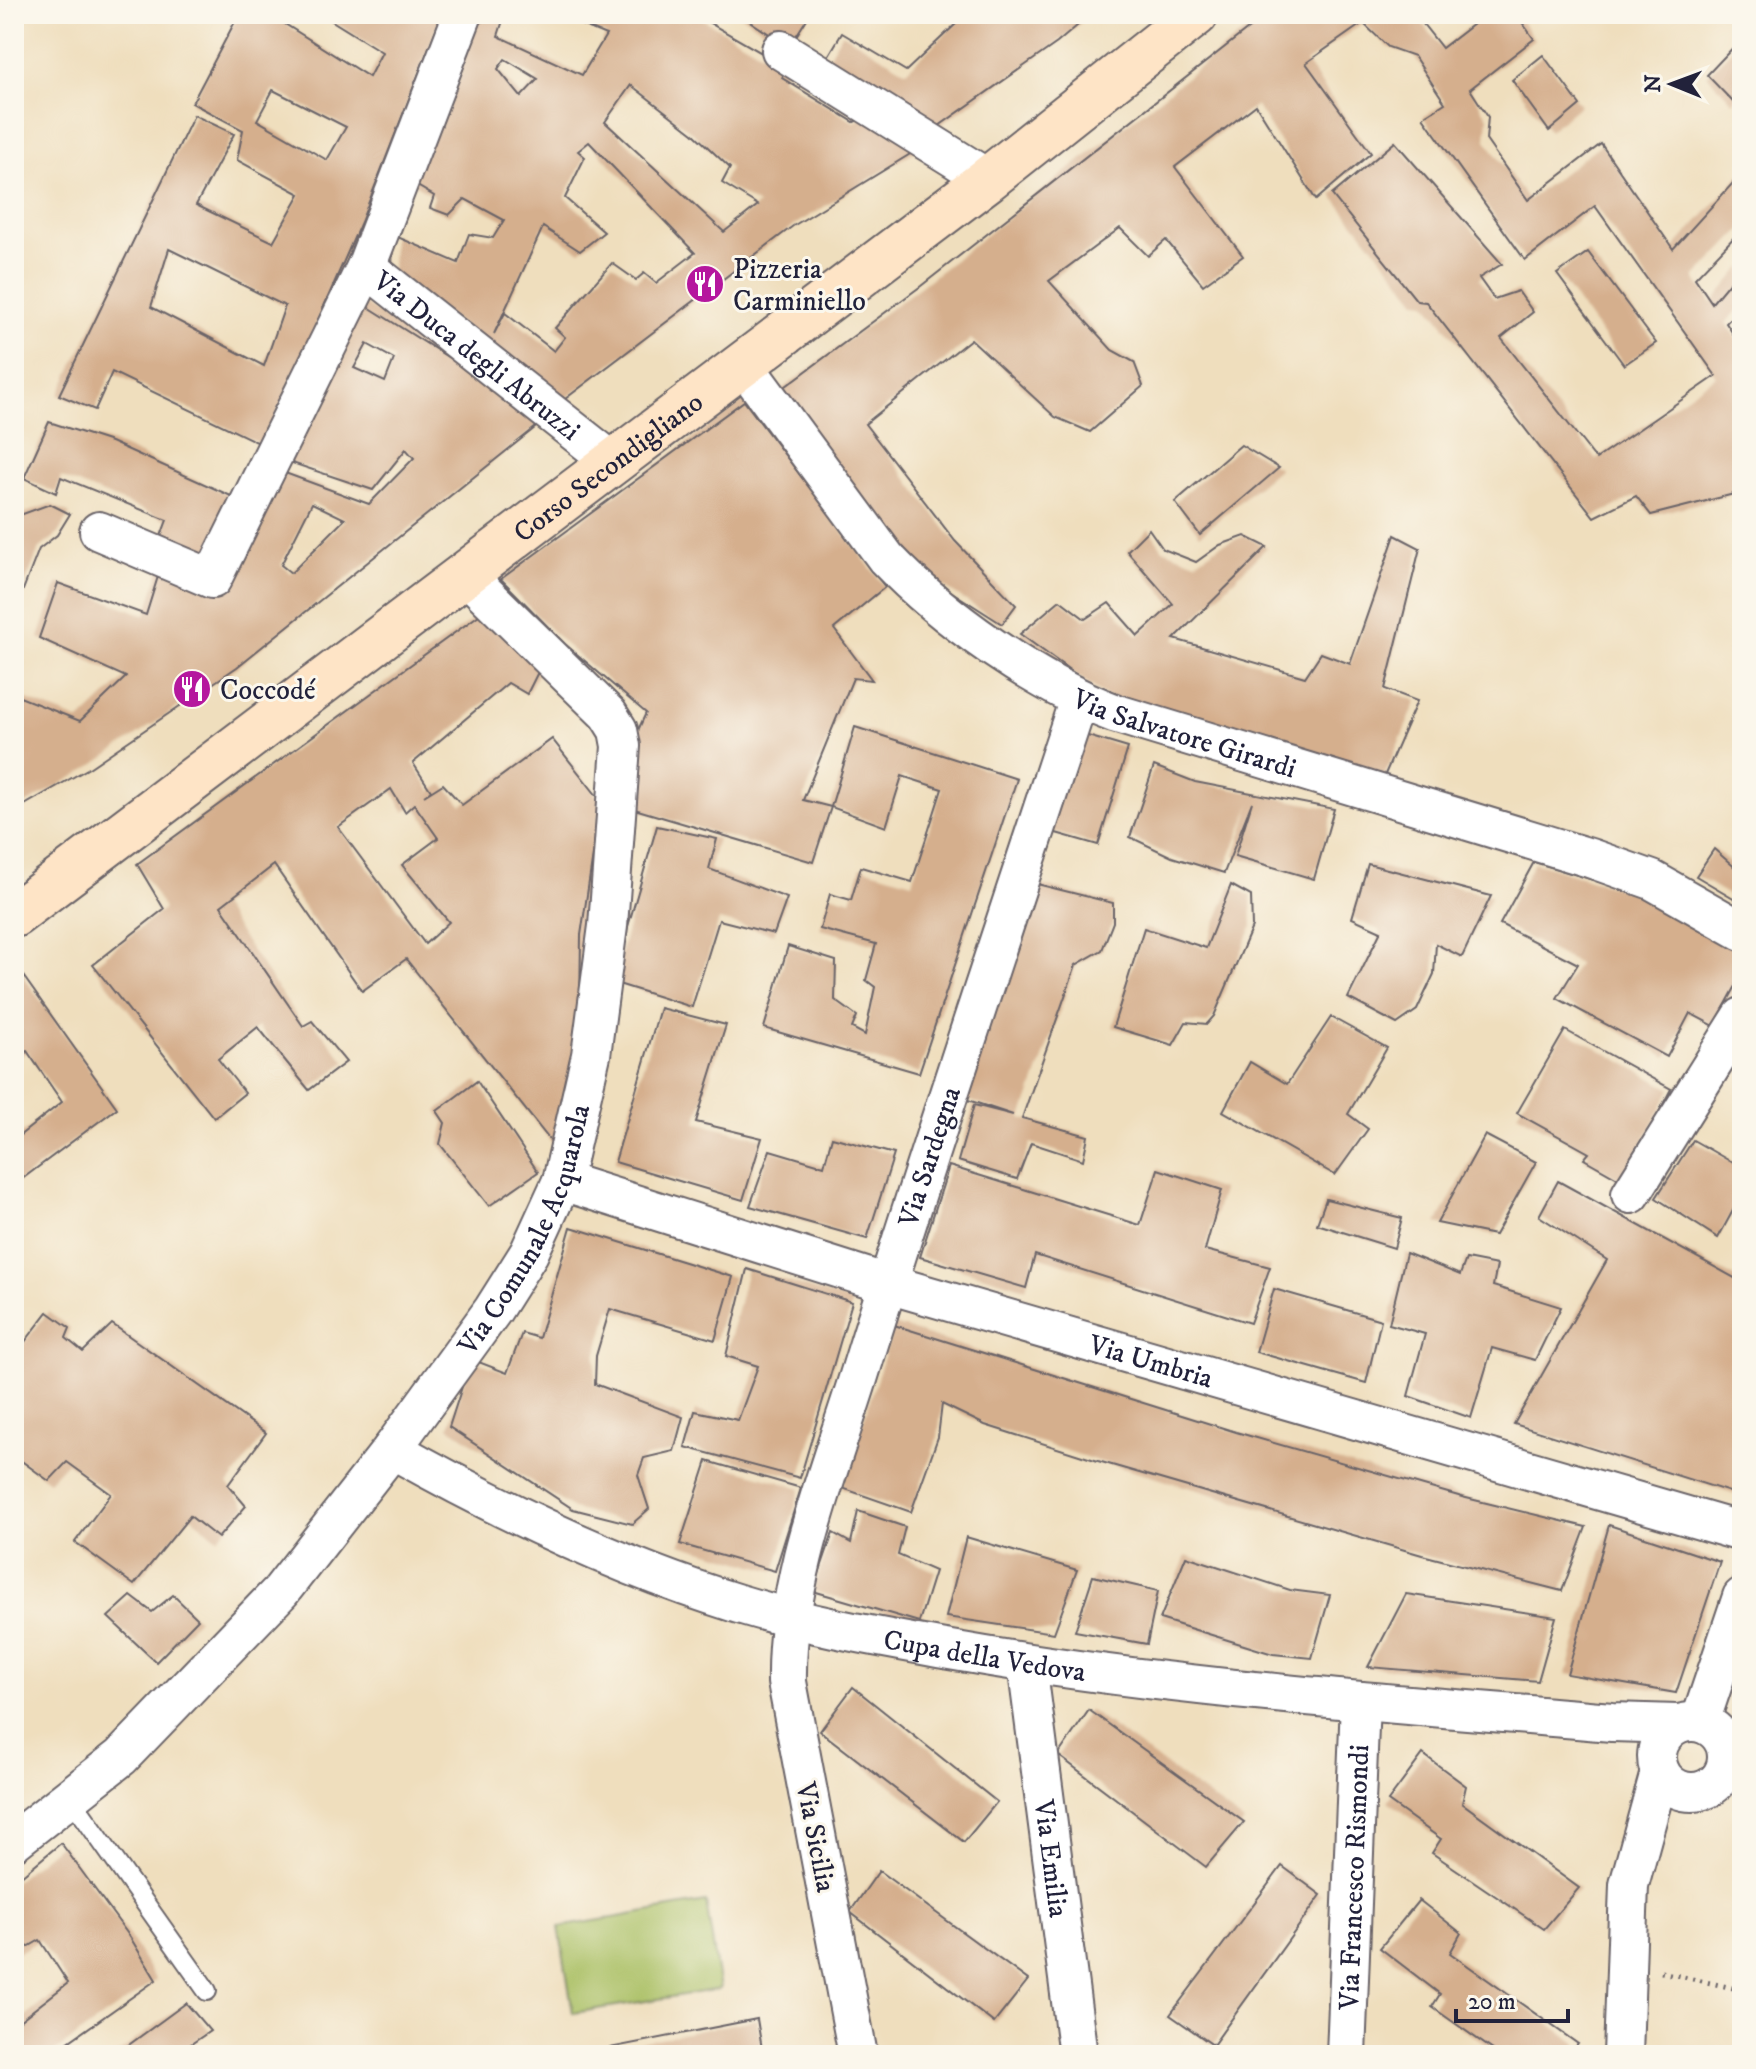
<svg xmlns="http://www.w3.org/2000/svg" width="1756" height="2069" viewBox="0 0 1756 2069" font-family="'IM FELL DW Pica',serif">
	<rect width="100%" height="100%" fill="#fbf7ec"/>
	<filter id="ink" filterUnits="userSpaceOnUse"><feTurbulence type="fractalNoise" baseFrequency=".0125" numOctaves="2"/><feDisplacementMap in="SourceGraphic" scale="16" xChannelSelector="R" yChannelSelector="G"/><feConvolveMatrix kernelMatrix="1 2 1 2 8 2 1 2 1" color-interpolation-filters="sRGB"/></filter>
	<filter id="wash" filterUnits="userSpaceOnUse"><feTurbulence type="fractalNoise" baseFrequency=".006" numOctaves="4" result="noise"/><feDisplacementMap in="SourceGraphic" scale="32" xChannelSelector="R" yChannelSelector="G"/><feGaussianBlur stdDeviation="1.8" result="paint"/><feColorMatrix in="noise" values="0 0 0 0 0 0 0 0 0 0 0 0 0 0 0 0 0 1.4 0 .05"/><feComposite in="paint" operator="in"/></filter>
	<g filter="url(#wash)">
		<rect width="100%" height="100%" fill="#efdebd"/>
		<path fill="#aac065" stroke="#667150" stroke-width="2" d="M706 1902 720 1989 573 2013 559 1927Z"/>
		<g id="blocks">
			<g fill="#d5af8d" fill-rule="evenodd">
				<path d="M239 14H269L369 77 382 52 321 14H442L361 222 263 445 112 372 95 410 59 395 194 115 234 134 196 205 273 242 300 194 237 160 243 130 192 103ZM273 90 346 127 327 160 257 120ZM169 249 285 306 264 366 151 307Z"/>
				<path d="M472 14H505L498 36 582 75 606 35 555 14H664L677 20 684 14H694L786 67 782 78 854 122 867 116 920 148 793 226 565 399 392 275 393 235 458 263 469 234 493 238 504 220 465 199 449 215 430 208 434 196 409 181ZM505 59 538 79 521 97 498 69ZM631 85 693 133 730 168 722 183 758 205 724 232 605 122ZM589 142 695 253 656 283 644 273 636 280 612 263 555 328 565 337 554 351 505 313 494 334 543 227 580 251 604 232 565 198 585 157 578 151Z"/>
				<path d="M739 14H810L789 47Z"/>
				<path d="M949 14H1091L1057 43 936 128 823 65 842 33 906 71 959 21Z"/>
				<path d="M1267 14H1415L1442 48 1486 14H1516L1534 39 1470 89 1488 117 1486 140 1528 200 1601 144 1673 249 1742 173V229L1695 278 1712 303 1742 267V306L1726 323 1742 347V492L1651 515 1636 496 1594 517 1426 302 1417 301 1332 195 1395 142 1502 264 1479 278 1494 299 1518 291 1533 312 1501 338 1596 459 1716 376 1595 206 1525 260 1423 117 1445 103 1414 56 1388 47 1363 23 1306 63 1371 153 1316 200 1256 105 1175 167 1243 256 1203 285 1166 240 1148 256 1120 228 1049 281 1112 350 1134 362 1143 386 1090 432 1055 417 971 339 865 424 955 541 1016 605 1002 624 916 569 778 392 921 286Z"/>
				<path d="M1742 38V93L1733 102 1707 75Z"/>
				<path d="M1543 55 1580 105 1549 131 1512 80Z"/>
				<path d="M1588 252 1656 343 1624 365 1557 274Z"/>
				<path d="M359 301 546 419 237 667 89 768 14 811V713L20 697 80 721 126 677 39 638 58 583 146 615 160 570 222 587 277 470 369 504 414 458 406 449 373 490 283 460ZM367 344 394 359 385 382 354 368ZM312 503 345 519 291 573 281 565Z"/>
				<path d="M744 401 885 587 834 629 872 680 853 678 803 800 831 807 813 862 631 808 634 739 646 713 565 644 501 579Z"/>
				<path d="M49 422 111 442 240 500 209 571 157 547 167 520 61 477 56 493 24 478Z"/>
				<path d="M1241 445 1279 468 1200 535 1175 502Z"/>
				<path d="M50 504 70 514 57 535 39 549 14 613V531L20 515Z"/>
				<path d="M1149 529 1163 549 1196 562 1220 545 1245 536 1267 547 1174 639 1305 677 1321 653 1350 664 1395 535 1420 548 1385 689 1417 701 1383 779 1107 697 1020 634 1060 600 1085 619 1109 603 1138 636 1173 604 1127 551Z"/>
				<path d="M479 615 541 666 527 694 508 683 413 763 431 791 424 796 443 784 462 805 552 739 601 801 581 935 580 1007 560 1153 406 959 362 991 274 865 221 906 303 1026 312 1021 346 1062 309 1090 258 1027 218 1059 245 1093 214 1118 93 965 164 909 137 864ZM391 789 405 812 414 804 438 838 402 865 449 922 425 944 338 827Z"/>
				<path d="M855 727 1017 779 919 1073 764 1028 788 946 836 961 835 1000 857 1016 852 1028 865 1035 875 987 866 980 876 944 820 929 830 894 851 900 861 867 912 882 942 789 902 776 886 827 831 807Z"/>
				<path d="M1081 734 1128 748 1098 845 1049 831Z"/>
				<path d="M1154 766 1195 782 1334 809 1314 879 1235 856 1252 802 1224 873 1172 857 1130 837Z"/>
				<path d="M657 826 717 839 709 869 787 898 774 934 719 920 692 1007 612 982Z"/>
				<path d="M1714 849 1739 871 1742 865V903L1696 876Z"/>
				<path d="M1534 862 1613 886 1678 910 1742 946V975L1714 1026 1690 1013 1667 1057 1557 998 1578 964 1500 924Z"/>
				<path d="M1368 864 1491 896 1462 957 1436 944 1434 974 1417 1010 1397 1024 1348 998 1381 931 1352 918Z"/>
				<path d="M1033 883 1113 903V922L1102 950 1076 965 1022 1118 1088 1136 1083 1160 1031 1143 1017 1179 958 1161 974 1105 1013 1115 965 1099Z"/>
				<path d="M1231 885 1251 896 1252 927 1214 1016 1207 1024 1186 1022 1173 1045 1113 1027 1144 928 1206 948Z"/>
				<path d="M14 963 117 1108 14 1185V1140L62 1102 27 1051 14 1061Z"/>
				<path d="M660 1008 726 1025 696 1122 762 1138 743 1200 615 1162Z"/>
				<path d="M1331 1017 1387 1048 1348 1114 1368 1129 1335 1175 1223 1111 1250 1062 1287 1084Z"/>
				<path d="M1565 1030 1671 1089 1623 1181 1584 1159 1589 1153 1517 1113Z"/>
				<path d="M477 1081 538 1172 489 1206 440 1144 445 1123 437 1111Z"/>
				<path d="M1485 1135 1536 1162 1495 1235 1437 1223Z"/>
				<path d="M832 1137 894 1154 867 1239 750 1206 770 1150 824 1166Z"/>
				<path d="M1693 1140 1742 1168V1194L1718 1238 1656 1198Z"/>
				<path d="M949 1166 1140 1225 1158 1169 1222 1190 1205 1250 1270 1267 1250 1323 1035 1255 1026 1288 920 1257Z"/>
				<path d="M1558 1181 1742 1282V1496L1514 1424 1607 1260 1539 1216Z"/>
				<path d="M1326 1199 1402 1218 1394 1248 1317 1224Z"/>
				<path d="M571 1227 733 1277 715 1340 610 1309 596 1356 595 1384 683 1417 674 1451 644 1458 638 1475 649 1509 632 1524 573 1509 449 1427 471 1359 507 1373 522 1333 539 1338Z"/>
				<path d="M1406 1253 1460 1275 1466 1259 1497 1265 1493 1286 1561 1307 1535 1360 1492 1348 1471 1418 1408 1396 1425 1334 1389 1324Z"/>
				<path d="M747 1269 852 1302 800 1478 685 1447 695 1411 738 1420 758 1366 726 1356Z"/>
				<path d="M1274 1289 1381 1320 1366 1383 1256 1352Z"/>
				<path d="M48 1312 70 1328 66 1338 83 1352 112 1324 266 1433 228 1485 246 1506 218 1538 190 1516 134 1585 75 1542 111 1494 67 1462 49 1481 16 1457 14 1460V1356Z"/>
				<path d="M894 1325 1236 1432 1462 1497 1586 1527 1562 1591 1422 1555 1098 1461 985 1425 942 1404 938 1437 911 1512 842 1488Z"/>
				<path d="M707 1461 801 1488 775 1571 680 1544Z"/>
				<path d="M858 1511 905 1527 898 1555 935 1571 919 1622 813 1591 833 1533 851 1543Z"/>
				<path d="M1609 1525 1720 1562 1676 1693 1567 1674Z"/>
				<path d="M966 1537 1077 1570 1054 1633 946 1617Z"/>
				<path d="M1186 1556 1290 1590 1330 1595 1312 1658 1273 1654 1160 1619Z"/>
				<path d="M1093 1576 1158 1591 1147 1644 1075 1631Z"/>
				<path d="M1406 1594 1556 1617 1538 1681 1368 1667Z"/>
				<path d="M173 1595 198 1619 156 1662 108 1617 131 1596 152 1612Z"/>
				<path d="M853 1687 997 1802 964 1842 820 1731Z"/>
				<path d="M1089 1710 1244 1822 1206 1867 1058 1755Z"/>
				<path d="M1423 1754 1466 1786 1462 1803 1579 1888 1544 1929 1432 1853 1441 1839 1388 1801Z"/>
				<path d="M61 1843 130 1937 156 1980 50 2055H18L14 2025 68 1983 40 1940 14 1955V1882Z"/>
				<path d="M1282 1866 1321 1895 1213 2045 1170 2015Z"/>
				<path d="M879 1871 1028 1980 994 2023 850 1912Z"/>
				<path d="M1419 1900 1461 1933 1450 1953 1578 2044 1569 2055H1500L1432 2007 1440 1994 1380 1948Z"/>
				<path d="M186 2003 210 2031 175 2055H115Z"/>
				<path d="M757 2019 763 2055H580L579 2054Z"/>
			</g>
		</g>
	</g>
	<g filter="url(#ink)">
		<use href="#blocks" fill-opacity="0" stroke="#6a6468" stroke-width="2"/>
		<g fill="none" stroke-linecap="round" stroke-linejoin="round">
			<defs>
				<path id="lane" d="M70 1797 207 1991"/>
				<g id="street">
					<path d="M781 50 988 179"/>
					<path id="s1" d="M366 267 613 462"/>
					<path id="s2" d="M743 364 886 558C943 618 1037 684 1114 713L1590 858 1652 880 1742 931"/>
					<path d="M99 531 212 579 366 267 463 14"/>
					<path id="s3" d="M562 1181 888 1284 1742 1532"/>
					<path d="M1631 1194 1742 1017"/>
					<path id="s4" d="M392 1449C502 1511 618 1567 739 1604 808 1625 879 1637 950 1650 1169 1689 1391 1703 1612 1722L1678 1724"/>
					<path id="s5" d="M1027 1664 1078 2055"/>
					<circle cx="1692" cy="1757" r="35"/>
					<path d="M1700 1722 1742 1597"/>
					<path id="s6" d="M14 1841 121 1757 281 1591 392 1449 493 1310 529 1253 562 1181 591 1055 608 926 621 746 618 730 608 714 465 574"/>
					<path id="s7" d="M858 2055 787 1682C785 1574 831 1468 862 1366 931 1143 1006 921 1079 699"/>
					<path id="s8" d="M1346 2055 1360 1701"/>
					<path d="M1623 2055 1629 1885 1660 1772"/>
				</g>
				<g id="secondary">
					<path id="s9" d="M14 915 988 179 1196 14"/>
				</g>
			</defs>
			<use href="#lane" stroke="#6a6468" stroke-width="22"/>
			<use href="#street" stroke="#6a6468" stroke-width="42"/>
			<use href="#secondary" stroke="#6a6468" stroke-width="48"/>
			<path stroke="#6a6468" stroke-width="5" stroke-dasharray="2 6" stroke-linecap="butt" d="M1661 1972 1742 1990"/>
			<use href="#lane" stroke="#fff" stroke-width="18"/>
			<use href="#street" stroke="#fff" stroke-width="38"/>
			<use href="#secondary" stroke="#fee4c6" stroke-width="44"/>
		</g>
	</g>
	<defs>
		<symbol id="restaurant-disc" viewBox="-11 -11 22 22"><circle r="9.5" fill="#b5179e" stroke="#fbf7ec"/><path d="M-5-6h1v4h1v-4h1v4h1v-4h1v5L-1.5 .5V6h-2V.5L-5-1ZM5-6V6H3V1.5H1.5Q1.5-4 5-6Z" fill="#fff"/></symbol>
	</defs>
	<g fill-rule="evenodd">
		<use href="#restaurant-disc" x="683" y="262" width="44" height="44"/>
		<use href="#restaurant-disc" x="170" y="667" width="44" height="44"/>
	</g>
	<g text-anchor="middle" stroke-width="6" stroke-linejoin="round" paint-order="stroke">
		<g font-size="28" fill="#22223b" stroke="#fbf7ec" text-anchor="start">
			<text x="733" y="278">Pizzeria<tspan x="733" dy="32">Carminiello</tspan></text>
			<text x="220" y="699">Coccodé</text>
		</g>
		<g font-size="28" fill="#22223b" stroke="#fbf7ec">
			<text dy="10" stroke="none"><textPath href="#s1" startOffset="142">Via Duca degli Abruzzi</textPath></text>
			<text dy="10" stroke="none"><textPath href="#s9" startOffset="744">Corso Secondigliano</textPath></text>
			<text dy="10" stroke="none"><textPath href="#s2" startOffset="592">Via Salvatore Girardi</textPath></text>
			<text dy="10" stroke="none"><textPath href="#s7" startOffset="926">Via Sardegna</textPath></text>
			<text dy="10" stroke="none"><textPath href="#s6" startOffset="806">Via Comunale Acquarola</textPath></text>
			<text dy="10" stroke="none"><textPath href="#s3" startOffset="616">Via Umbria</textPath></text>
			<text dy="10" stroke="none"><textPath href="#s4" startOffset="632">Cupa della Vedova</textPath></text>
			<text transform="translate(817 1837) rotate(79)" y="10">Via Sicilia</text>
			<text dy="10" stroke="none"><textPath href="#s5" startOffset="196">Via Emilia</textPath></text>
			<text dy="10" stroke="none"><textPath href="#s8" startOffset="178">Via Francesco Rismondi</textPath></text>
		</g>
	</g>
	<rect width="1756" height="2069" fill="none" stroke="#fbf7ec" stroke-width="48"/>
	<g transform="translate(1672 84) rotate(271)" stroke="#fbf7ec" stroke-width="6" paint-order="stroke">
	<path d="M0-6L14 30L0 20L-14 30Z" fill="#22223b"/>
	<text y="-12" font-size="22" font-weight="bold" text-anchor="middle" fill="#22223b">N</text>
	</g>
	<path d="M1456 2009v12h112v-12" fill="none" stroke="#22223b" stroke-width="4"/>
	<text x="1468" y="2009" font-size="24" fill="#22223b" stroke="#fbf7ec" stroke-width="6" paint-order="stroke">20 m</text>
</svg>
